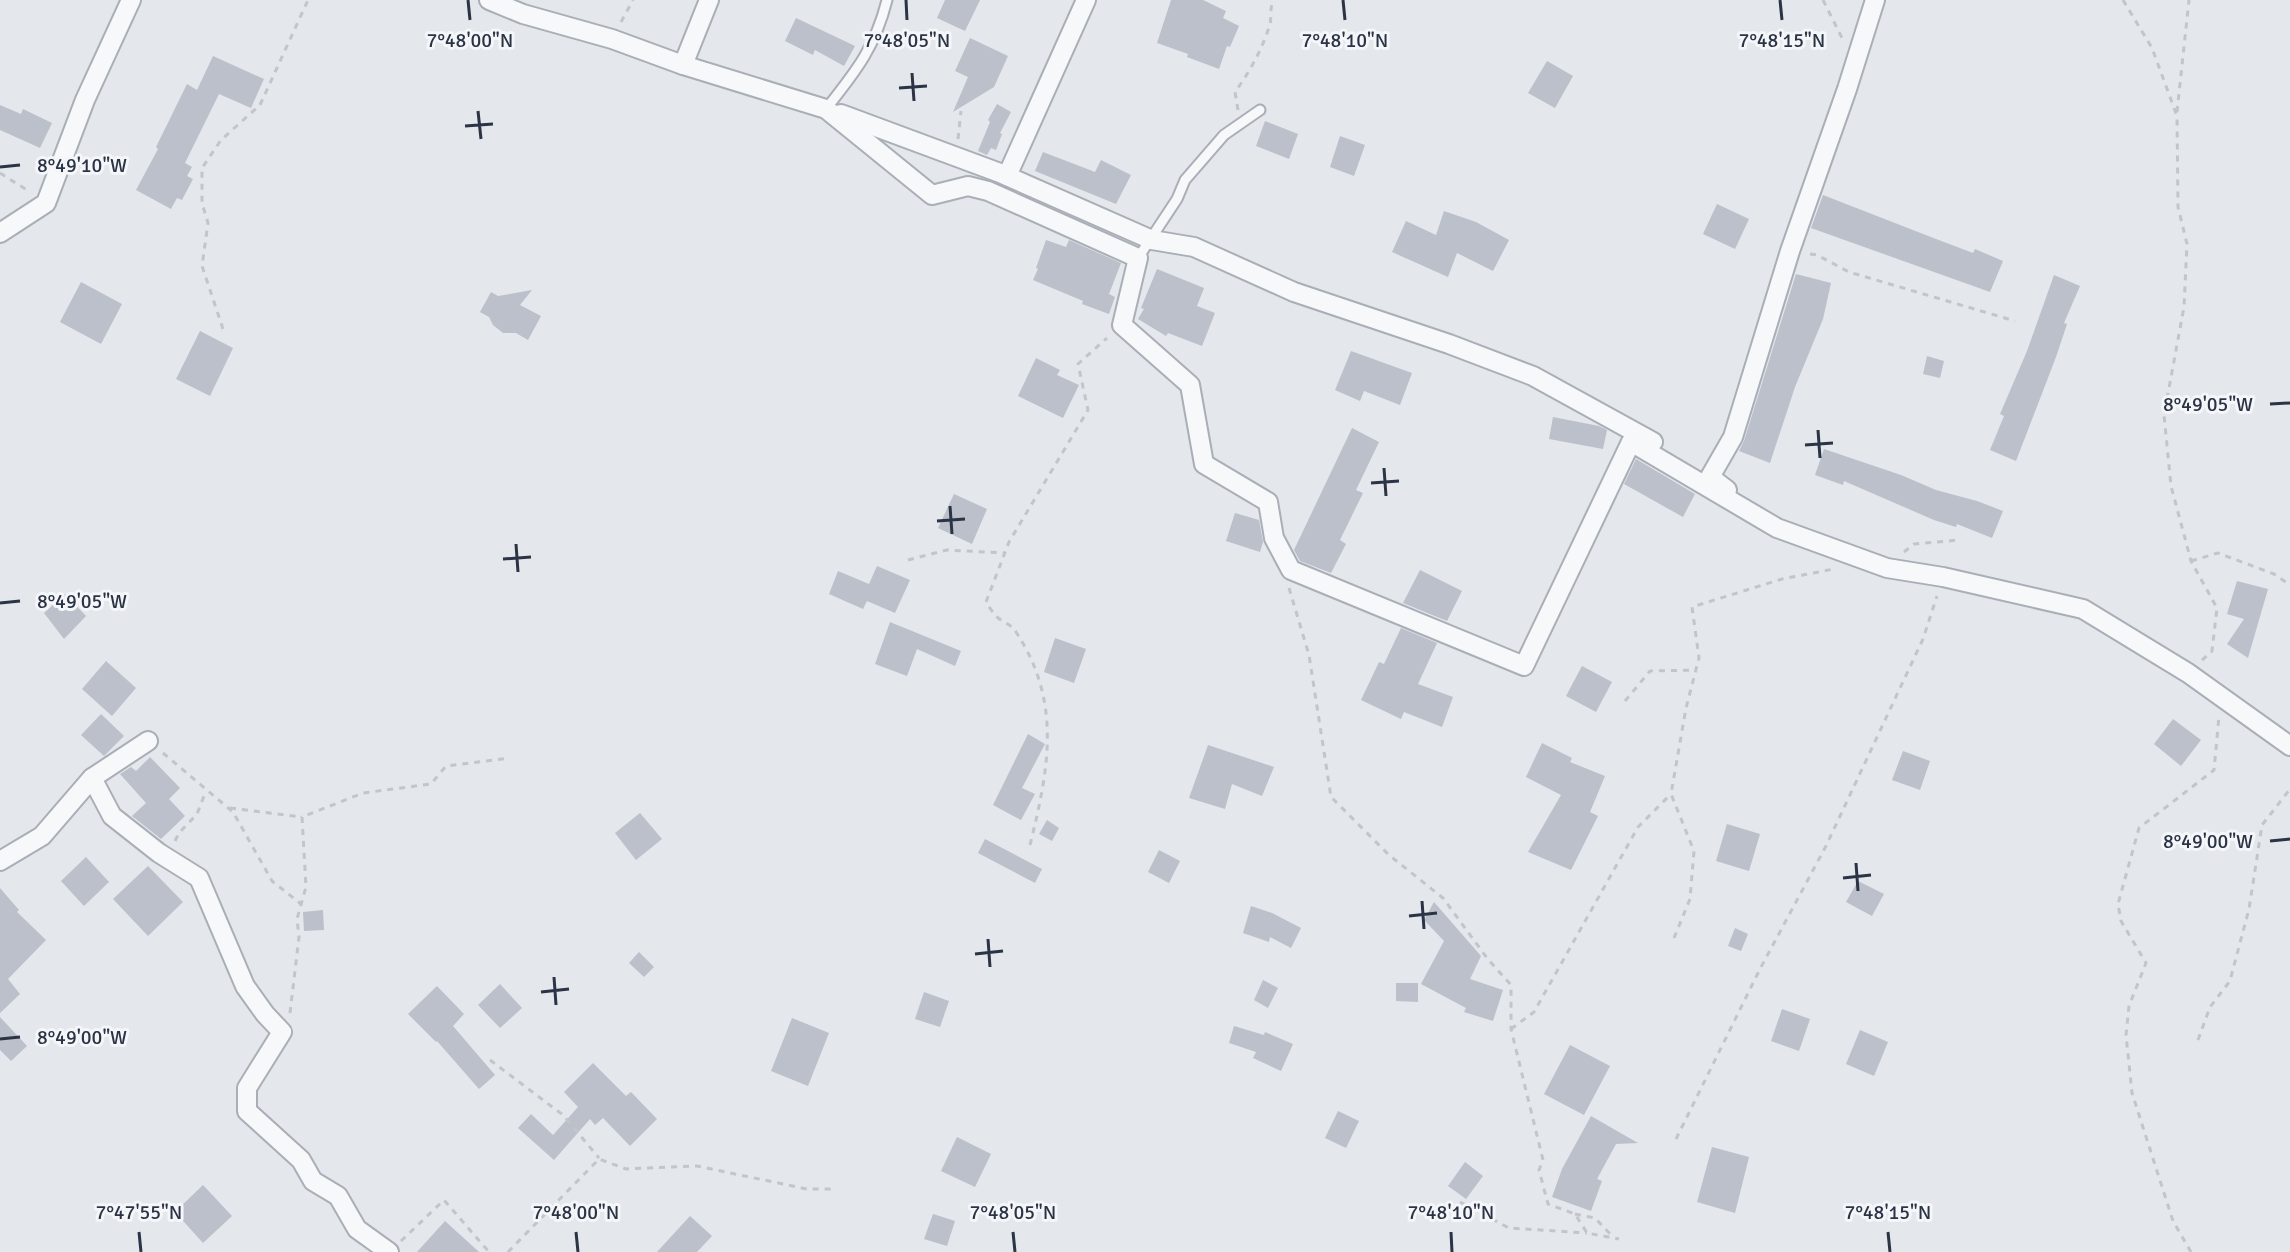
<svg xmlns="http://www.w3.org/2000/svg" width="2290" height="1252" viewBox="0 0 2290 1252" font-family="Signika,sans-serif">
	<rect width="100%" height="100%" fill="#e4e7ec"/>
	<g fill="#bbc0ca">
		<path d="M945 0H980L965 31 937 18Z"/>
		<path d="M1171 0H1203L1226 11 1223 18 1239 26 1230 47 1227 46 1219 69 1187 57 1188 54 1157 43Z"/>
		<path d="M796 18 855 46 844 66 815 50 813 55 785 41Z"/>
		<path d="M970 38 1008 56 994 87 953 112 968 77 955 71Z"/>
		<path d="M213 56 264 79 251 108 219 94 185 163 192 167 187 176 193 179 182 200 177 198 171 209 136 190 158 149 156 147 187 84 197 90Z"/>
		<path d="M1547 61 1573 76 1555 108 1528 93Z"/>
		<path d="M997 104 1011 112 1000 133 1002 134 996 150 991 148 987 155 978 151 990 122 988 120Z"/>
		<path d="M0 105 21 114 23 109 52 123 40 148 0 130Z"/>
		<path d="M1265 121 1298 134 1289 159 1256 146Z"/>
		<path d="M1340 136 1365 145 1354 176 1330 167Z"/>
		<path d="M1043 152 1095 172 1101 160 1131 175 1116 204 1035 171Z"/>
		<path d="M1823 195 1936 239 1973 253 1975 249 2003 261 1990 292 1811 228Z"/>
		<path d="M1717 204 1749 219 1735 249 1703 234Z"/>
		<path d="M1444 211 1476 222 1509 240 1493 271 1457 253 1448 277 1392 252 1406 221 1436 235Z"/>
		<path d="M1046 240 1066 247 1069 240 1121 263 1109 294 1115 297 1109 314 1082 304 1083 301 1033 280 1038 269 1036 268Z"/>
		<path d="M1157 269 1204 288 1197 306 1215 313 1202 346 1168 333 1166 336 1138 319 1144 309 1141 308Z"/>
		<path d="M1796 274 1831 283 1823 319 1795 387 1770 463 1739 451 1744 441Z"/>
		<path d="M2054 275 2080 286 2064 323 2067 324 2056 357 2016 461 1990 450 2004 416 2000 414 2027 351Z"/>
		<path d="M81 282 122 304 101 344 60 322Z"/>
		<path d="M532 290 520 305 541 316 528 340 516 333H503L493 325 489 317 480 312 491 292 498 296Z"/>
		<path d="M200 331 233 348 210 396 176 379Z"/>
		<path d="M1351 351 1412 373 1400 405 1364 391 1360 401 1335 390Z"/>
		<path d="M1927 356 1944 361 1940 378 1923 374Z"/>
		<path d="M1036 358 1060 370 1057 375 1079 385 1063 418 1018 396Z"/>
		<path d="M1553 417 1599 426 1607 430 1603 449 1549 439Z"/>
		<path d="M1352 428 1379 442 1356 490 1363 493 1340 540 1346 544 1331 573 1300 561 1294 550Z"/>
		<path d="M1824 449 1901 475 1936 490 1977 501 2003 511 1992 538 1957 524 1956 527 1934 520 1844 481 1843 485 1815 475Z"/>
		<path d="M1636 459 1695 494 1683 517 1624 484Z"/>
		<path d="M954 494 987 509 972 544 938 528Z"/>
		<path d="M1235 513 1259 520 1263 542 1260 552 1226 541Z"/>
		<path d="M877 566 910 580 895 613 867 601 863 609 829 594 838 571 869 584Z"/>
		<path d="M1420 570 1462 591 1447 621 1403 603Z"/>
		<path d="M2237 581 2268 589 2248 658 2227 644 2244 619 2227 614Z"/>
		<path d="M65 594 86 616 64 639 44 613Z"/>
		<path d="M890 622 961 651 955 666 917 649 907 676 875 664Z"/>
		<path d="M1401 628 1437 643 1418 684 1453 697 1442 727 1404 712 1401 719 1361 700 1379 662 1384 664Z"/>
		<path d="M1055 638 1086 649 1074 683 1044 672Z"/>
		<path d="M106 661 136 688 112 716 82 689Z"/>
		<path d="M1582 666 1612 682 1596 712 1566 696Z"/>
		<path d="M101 714 124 736 104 756 81 735Z"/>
		<path d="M2173 719 2201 740 2181 766 2154 744Z"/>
		<path d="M1028 734 1045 744 1022 788 1035 794 1021 820 993 805Z"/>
		<path d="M1542 743 1572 758 1570 762 1605 776 1590 812 1598 816 1571 870 1528 852 1561 795 1526 777Z"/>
		<path d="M1208 745 1274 767 1262 796 1232 784 1225 809 1189 798Z"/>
		<path d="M1903 751 1930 761 1920 790 1892 780Z"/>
		<path d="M150 757 180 788 169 799 185 816 161 839 132 816 146 803 120 774 131 767 136 771Z"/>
		<path d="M640 813 662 839 636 860 615 833Z"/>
		<path d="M1047 820 1059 828 1052 841 1039 834Z"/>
		<path d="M1727 824 1760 834 1749 871 1716 861Z"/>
		<path d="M985 839 1042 869 1035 883 978 853Z"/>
		<path d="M1159 850 1180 861 1169 883 1148 872Z"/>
		<path d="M86 857 109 882 84 906 61 881Z"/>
		<path d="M148 866 183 902 148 936 113 899Z"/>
		<path d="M1858 881 1884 894 1872 916 1846 902Z"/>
		<path d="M0 888 19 910 17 912 46 940 8 979 20 994 0 1013Z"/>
		<path d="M1434 902 1481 956 1470 979 1503 990 1493 1021 1464 1012 1466 1008 1421 984 1444 941 1424 920Z"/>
		<path d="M1251 906 1272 913 1301 928 1291 948 1270 937 1269 942 1243 933Z"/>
		<path d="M323 910 324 930 304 931 303 912Z"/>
		<path d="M1735 928 1748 934 1741 951 1728 946Z"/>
		<path d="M639 952 654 967 644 977 629 963Z"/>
		<path d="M1263 980 1278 988 1268 1008 1254 1000Z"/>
		<path d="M1396 983H1418V1002L1396 1001Z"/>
		<path d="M500 984 522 1008 500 1028 478 1005Z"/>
		<path d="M437 986 464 1014 453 1026 495 1075 479 1089 437 1041 436 1042 408 1014Z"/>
		<path d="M924 992 949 1001 940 1027 915 1019Z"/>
		<path d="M1782 1009 1810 1019 1799 1051 1771 1041Z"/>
		<path d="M0 1017 27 1046 11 1061 0 1050Z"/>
		<path d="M792 1018 829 1033 808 1086 771 1071Z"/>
		<path d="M1234 1026 1264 1035 1265 1032 1293 1044 1281 1071 1253 1058 1256 1052 1229 1043Z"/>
		<path d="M1860 1030 1888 1042 1874 1076 1846 1064Z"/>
		<path d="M1570 1045 1610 1066 1584 1115 1544 1094Z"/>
		<path d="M593 1063 626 1096 631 1092 657 1119 630 1146 603 1118 595 1125 590 1119 554 1160 518 1128 531 1114 553 1135 578 1107 564 1092Z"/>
		<path d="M1338 1111 1359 1121 1346 1148 1325 1138Z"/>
		<path d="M1591 1116 1638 1143 1616 1144 1597 1179 1602 1181 1591 1211 1552 1197 1562 1169Z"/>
		<path d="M957 1137 991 1154 975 1187 941 1171Z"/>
		<path d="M1712 1147 1749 1157 1735 1213 1697 1202Z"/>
		<path d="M1465 1162 1483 1176 1466 1199 1448 1186Z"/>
		<path d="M203 1185 232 1216 203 1243 175 1212Z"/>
		<path d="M933 1214 955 1221 947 1246 924 1239Z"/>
		<path d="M690 1216 712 1236 697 1252H657Z"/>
		<path d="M445 1221 479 1252H417Z"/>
	</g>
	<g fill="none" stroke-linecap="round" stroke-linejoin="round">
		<defs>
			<g id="service">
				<path d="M826 109C856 71 875 48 887 0"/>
				<path d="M1138 258 1177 199 1185 180 1224 135 1260 110"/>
			</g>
			<g id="minor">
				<path d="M489 0 523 14 612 39 683 65 826 109 932 195 968 186 988 191 1138 258 1122 325 1190 385 1204 464 1268 502 1274 538 1291 570 1524 666 1631 442 1777 528 1887 568 1943 577 2083 609 2188 673 2290 746"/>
				<path d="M683 65 709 0"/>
				<path d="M841 114 1000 173 1152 240 1194 247 1294 292 1449 344 1533 376 1653 442"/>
				<path d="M1007 176 1086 0"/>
				<path d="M0 233 46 203 85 100 131 0"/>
				<path d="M1727 490 1710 477 1733 437 1790 251 1847 89 1875 0"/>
				<path d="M92 778 112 816 159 853 199 878 245 986 265 1014 282 1032 247 1088V1111L301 1160 313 1181 338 1196 357 1229 389 1252"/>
				<path d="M0 861 42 836 92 778 148 741"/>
			</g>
		</defs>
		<use href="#service" stroke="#a9aeb7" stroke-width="13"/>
		<use href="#minor" stroke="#a9aeb7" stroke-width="22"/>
		<g stroke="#c2c5cb" stroke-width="3" stroke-dasharray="6 6" stroke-linecap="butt">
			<path d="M1823 0 1843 40"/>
			<path d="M2123 0 2152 48 2177 116 2178 207 2187 244 2184 307 2164 415 2171 486 2191 561 2217 608 2212 651 2201 661"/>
			<path d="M621 22 633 0"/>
			<path d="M1238 110 1235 92C1249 73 1263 48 1270 24 1272 16 1269 8 1274 0"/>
			<path d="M2177 112 2189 0"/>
			<path d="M958 139 961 111"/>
			<path d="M0 173 30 192"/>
			<path d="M1810 254 1817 255 1849 272 2015 321"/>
			<path d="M223 329 202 266 208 223 202 203V168L221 140 260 105 308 0"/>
			<path d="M1904 552 1914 544 1959 540"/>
			<path d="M908 560 947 550 1005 553"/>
			<path d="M2191 561 2218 553 2274 574 2290 585"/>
			<path d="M1289 588 1309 655 1331 797 1389 855 1443 898 1487 958 1511 985V1029L1543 1160 1539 1170 1548 1204 1575 1214 1587 1233 1619 1239"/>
			<path d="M1625 701 1650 671 1696 670"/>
			<path d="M163 753 233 812 272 881 301 904"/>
			<path d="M230 808 302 817"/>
			<path d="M175 841 179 833 197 814 206 791"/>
			<path d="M1030 845C1049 768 1062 702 1016 632 1011 624 1004 623 997 617 993 613 989 607 986 602L1009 542 1088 410 1078 364 1107 338"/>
			<path d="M1674 938 1690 899 1694 851 1671 794 1686 708 1699 658 1692 607 1782 579 1834 569"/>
			<path d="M290 1013 299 937 297 919 306 887 302 817 363 793 431 784 446 766 510 758"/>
			<path d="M1511 1029 1534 1012 1638 827 1671 794"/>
			<path d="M2198 1040 2210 1007 2230 981 2232 973 2249 909 2262 825 2290 789"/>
			<path d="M490 1060 563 1115 599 1158"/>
			<path d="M1676 1139 1760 969 1826 846 1923 639 1937 596"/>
			<path d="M1460 1202 1509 1228 1587 1233"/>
			<path d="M1575 1214 1595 1218 1612 1236"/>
			<path d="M401 1241 444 1200 489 1252"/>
			<path d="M508 1252 599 1159 626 1169 697 1166 807 1189H833"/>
			<path d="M2191 1252 2173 1221 2132 1093 2126 1035 2129 1006 2146 963 2121 921 2118 904 2139 828 2214 770 2219 716"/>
		</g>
		<use href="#service" stroke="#f7f8fa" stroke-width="9"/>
		<use href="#minor" stroke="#f7f8fa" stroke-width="18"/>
	</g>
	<path fill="none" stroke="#2b3445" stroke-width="3" d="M468 0 470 20M906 0 907 20M1343 0 1345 20M1780 0 1782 20M912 73 914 101M899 88 927 86M478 111 481 139M465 126 493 124M0 167 20 165M2270 404 2290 403M1818 430 1820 458M1805 445 1833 443M1384 468 1386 496M1371 483 1399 481M950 506 952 534M937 521 965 519M516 544 518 572M503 559 531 557M0 603 20 601M2270 841 2290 839M1856 863 1858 891M1843 878 1871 875M1422 901 1424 929M1409 916 1437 913M988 939 990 967M975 954 1003 951M554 977 556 1005M541 992 569 989M0 1039 20 1037M139 1232 141 1252M576 1232 578 1252M1013 1232 1015 1252M1451 1232 1452 1252M1888 1232 1890 1252"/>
	<g font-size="20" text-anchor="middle" fill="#2b3445" stroke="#f4f6f9" stroke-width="6" stroke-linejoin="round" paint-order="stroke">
		<text x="470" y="47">7°48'00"N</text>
		<text x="907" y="47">7°48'05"N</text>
		<text x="1345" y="47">7°48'10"N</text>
		<text x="1782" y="47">7°48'15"N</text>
		<text x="82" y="172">8°49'10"W</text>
		<text x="2208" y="411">8°49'05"W</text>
		<text x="82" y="608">8°49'05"W</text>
		<text x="2208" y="848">8°49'00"W</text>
		<text x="82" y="1044">8°49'00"W</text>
		<text x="139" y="1219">7°47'55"N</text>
		<text x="576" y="1219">7°48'00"N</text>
		<text x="1013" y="1219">7°48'05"N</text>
		<text x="1451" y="1219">7°48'10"N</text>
		<text x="1888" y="1219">7°48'15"N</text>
	</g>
</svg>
